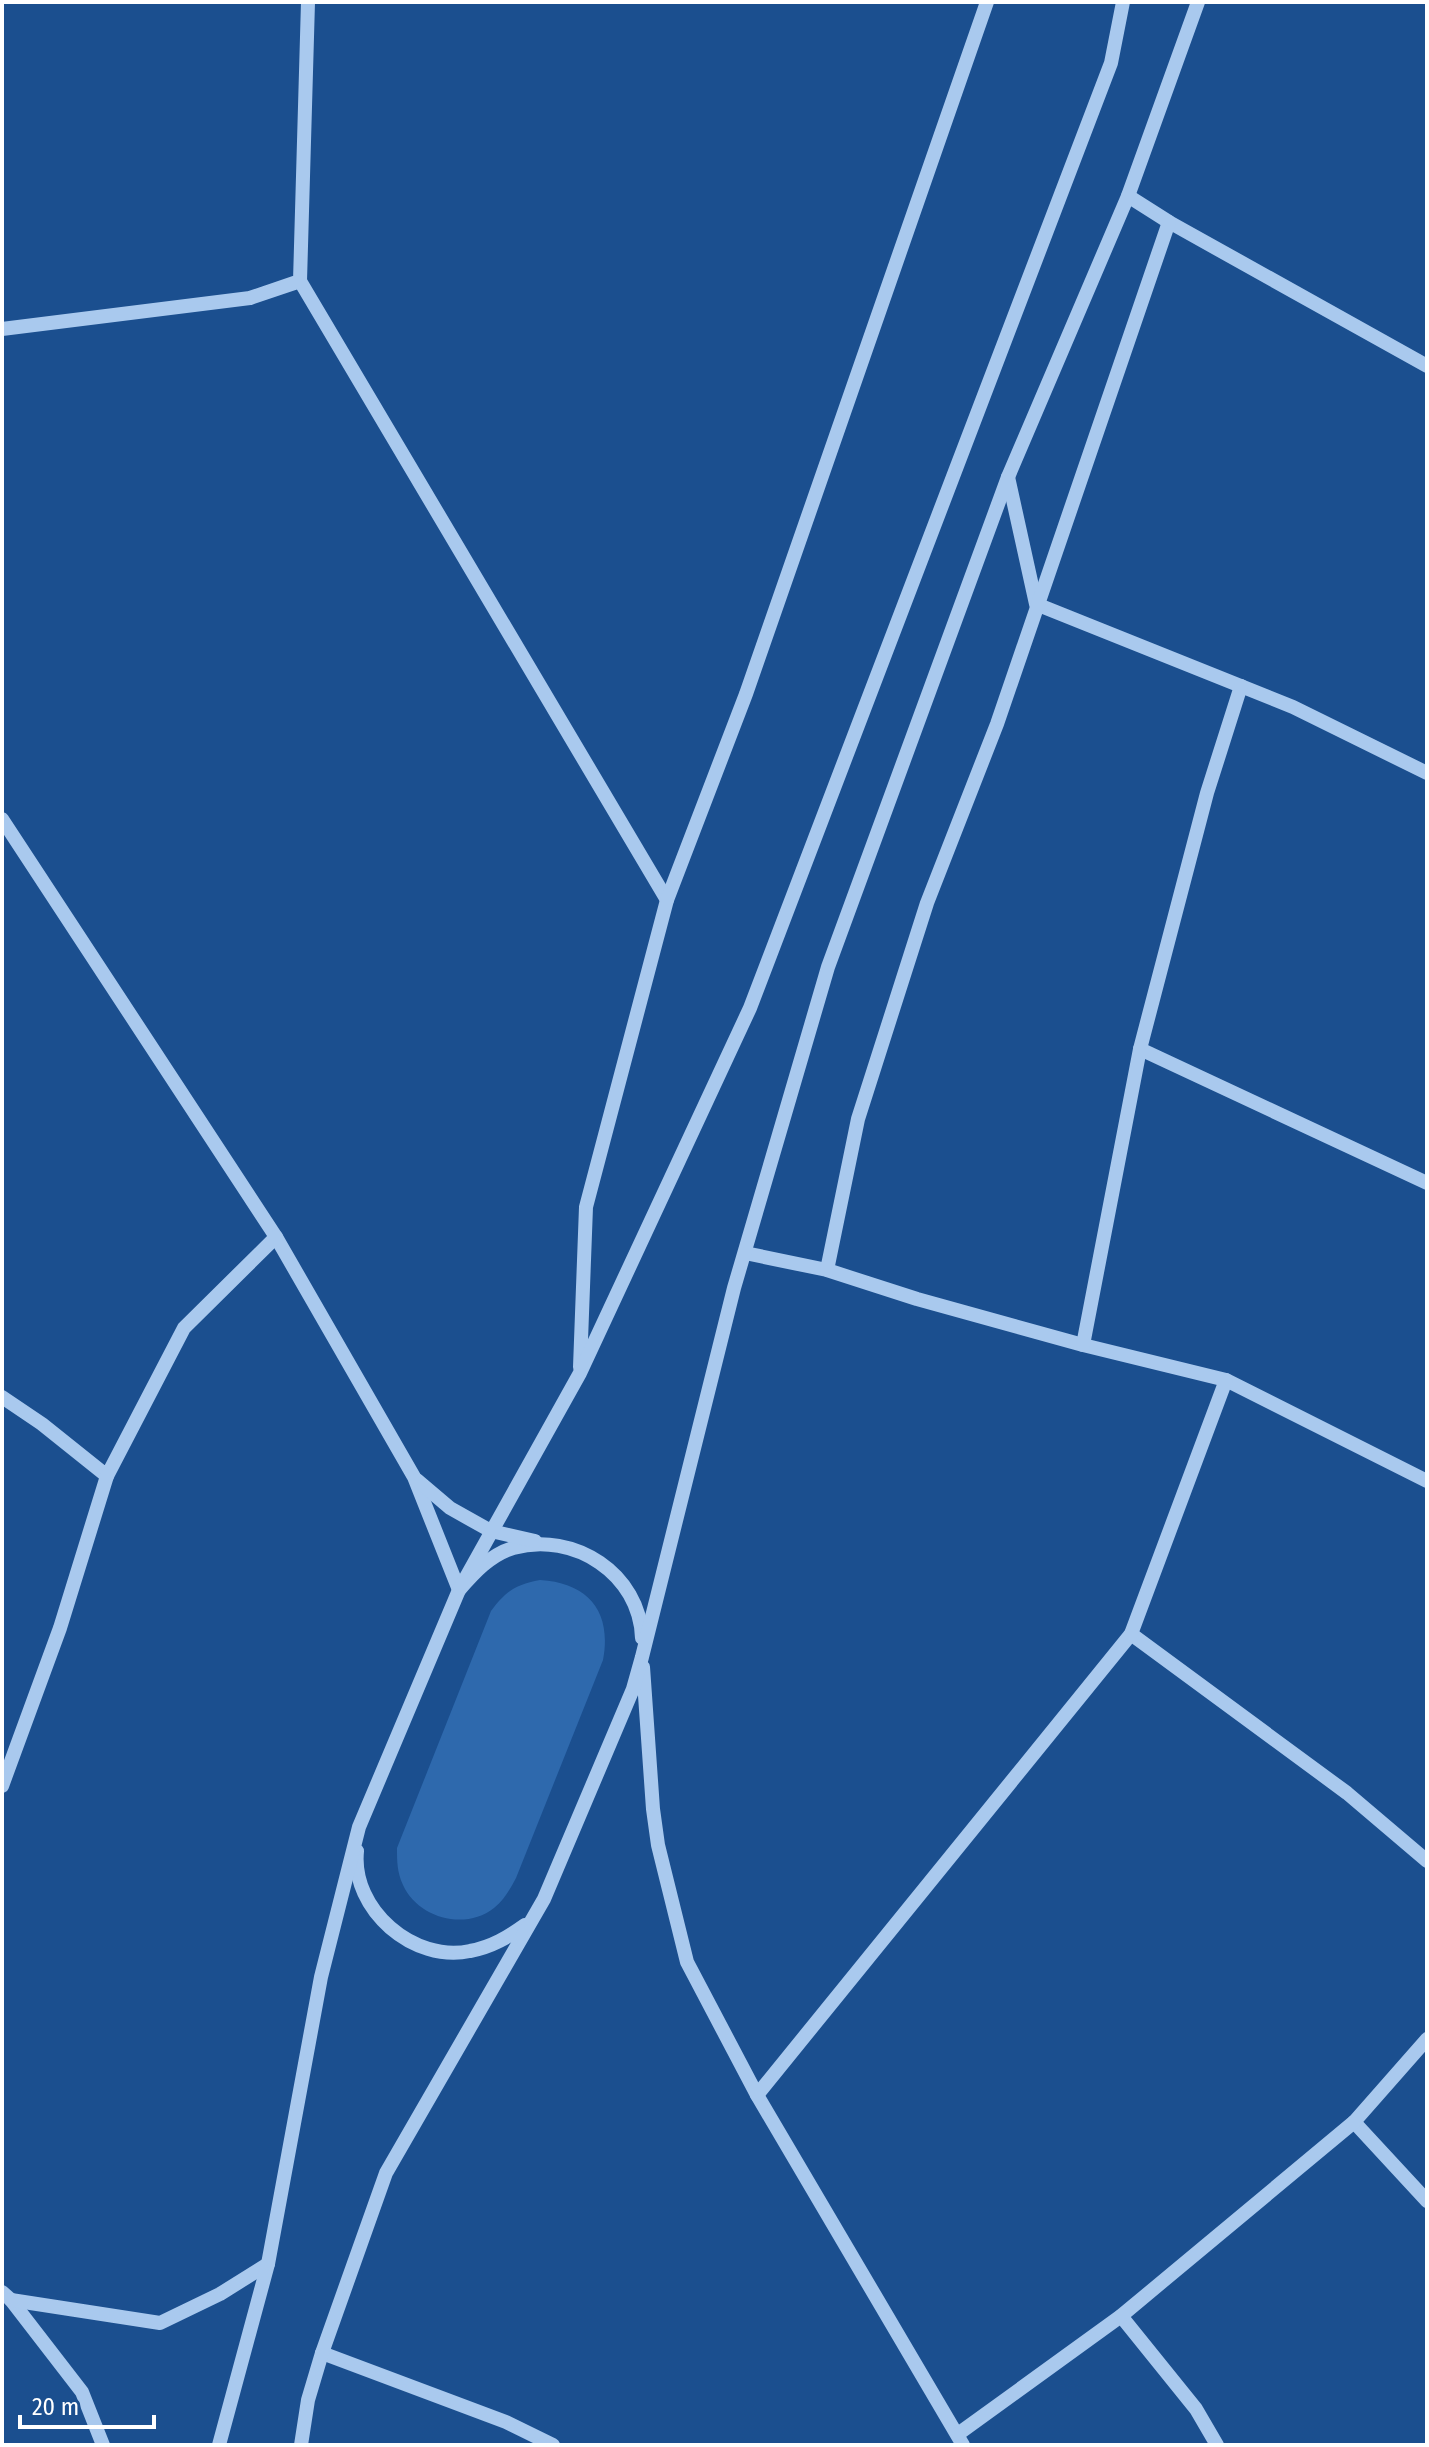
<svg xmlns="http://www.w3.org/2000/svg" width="1429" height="2447" viewBox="0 0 1429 2447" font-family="'Fira Sans Condensed',sans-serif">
	<rect width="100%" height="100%" fill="#1b4f8f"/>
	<path fill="#2e69ad" d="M540 1580C589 1583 612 1612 603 1660L516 1878C510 1889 505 1899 494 1908 465 1931 418 1918 403 1885 397 1872 397 1861 397 1848L491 1611C506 1591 515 1585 540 1580Z"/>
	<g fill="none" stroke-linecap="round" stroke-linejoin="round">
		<g stroke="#a9c9ee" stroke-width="14">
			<path d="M1128 196 1169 222 1427 366"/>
			<path d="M300 281 667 900"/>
			<path d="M2 329 250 298 300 281 308 2"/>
			<path d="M1008 477 1036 604 1293 707 1427 773"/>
			<path d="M2 819 276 1237 414 1477 459 1590C474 1573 490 1555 513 1548 574 1531 640 1574 642 1638"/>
			<path d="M1140 1049 1427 1183"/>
			<path d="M745 1253 827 1270 917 1299 1083 1345 1226 1380 1427 1481"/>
			<path d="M827 1270 858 1119 927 903 997 724 1169 222"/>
			<path d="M1083 1345 1140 1049 1207 793 1241 686"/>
			<path d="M580 1367 586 1207 667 900 746 694 987 2"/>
			<path d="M2 1397 42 1424 107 1476 184 1328 276 1237"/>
			<path d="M417 1480 450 1508 491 1531 535 1541"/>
			<path d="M1131 1634 1347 1793 1427 1861"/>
			<path d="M643 1667 653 1809 658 1845 687 1962 757 2095 963 2445"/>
			<path d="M2 1786 60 1628 107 1476"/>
			<path d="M357 1851C351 1910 414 1963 470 1951 492 1947 508 1937 525 1925"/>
			<path d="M757 2095 1131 1634 1226 1380"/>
			<path d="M1354 2122 1427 2201"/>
			<path d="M2 2292 11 2300 82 2392 103 2445"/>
			<path d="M11 2300 160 2323 220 2294 268 2264"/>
			<path d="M1121 2316 1196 2409 1217 2445"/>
			<path d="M322 2353 506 2422 553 2445"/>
			<path d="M958 2434 1121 2316 1354 2122 1427 2039"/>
			<path d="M219 2445 268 2264 321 1977 359 1827 459 1590 580 1373 750 1008 1111 63 1123 2"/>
			<path d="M301 2445 308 2400 322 2353 386 2173 544 1899 633 1689 642 1657 734 1288 828 967 1008 477 1128 196 1198 2"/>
		</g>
	</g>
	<rect width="1429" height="2447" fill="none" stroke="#ffffff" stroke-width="8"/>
	<path d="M20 2415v12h134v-12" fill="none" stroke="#ffffff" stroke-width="4"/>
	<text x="32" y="2415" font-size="24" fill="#ffffff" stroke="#1b4f8f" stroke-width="6" paint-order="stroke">20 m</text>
</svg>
